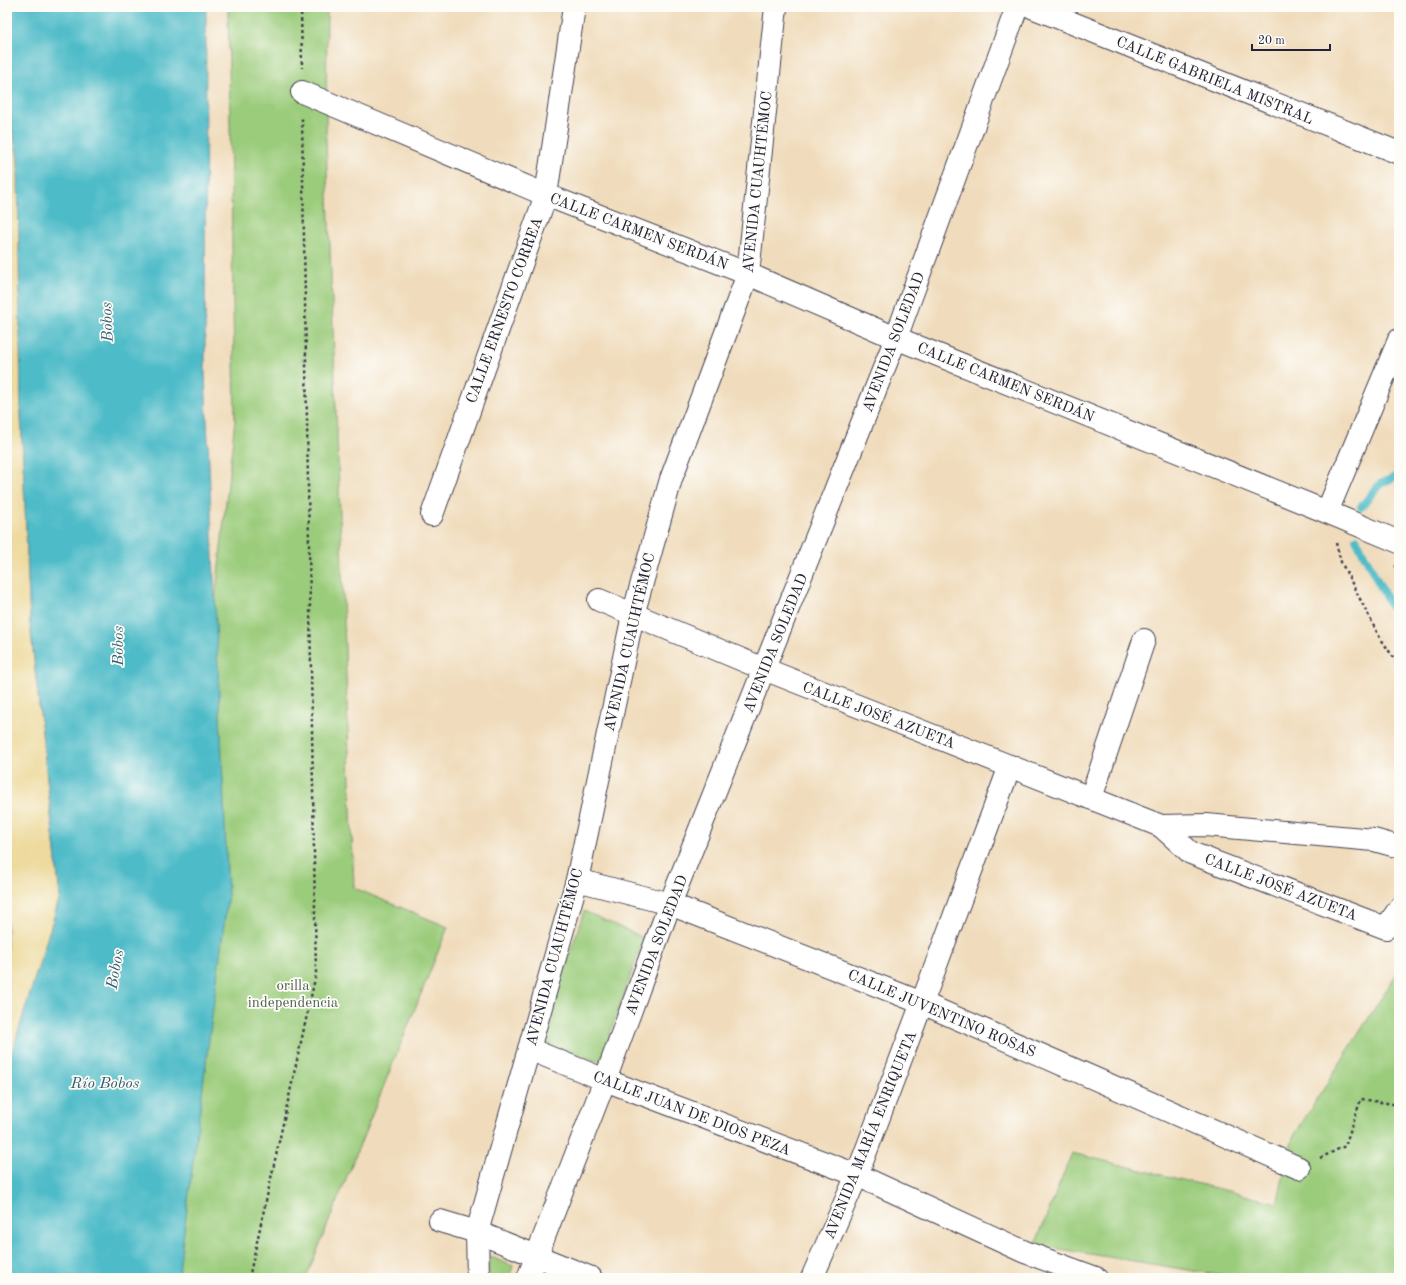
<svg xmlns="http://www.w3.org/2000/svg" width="1406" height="1285" viewBox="0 0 1406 1285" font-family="'Old Standard TT',serif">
	<rect width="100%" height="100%" fill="#fdfcf7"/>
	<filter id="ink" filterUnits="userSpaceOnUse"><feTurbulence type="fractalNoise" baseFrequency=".025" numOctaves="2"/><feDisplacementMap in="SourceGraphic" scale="8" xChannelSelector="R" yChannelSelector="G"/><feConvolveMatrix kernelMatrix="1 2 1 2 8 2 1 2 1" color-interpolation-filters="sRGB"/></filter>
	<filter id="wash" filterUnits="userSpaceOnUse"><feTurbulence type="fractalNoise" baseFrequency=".012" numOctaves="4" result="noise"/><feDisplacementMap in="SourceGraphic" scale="16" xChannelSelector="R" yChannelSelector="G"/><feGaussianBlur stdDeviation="0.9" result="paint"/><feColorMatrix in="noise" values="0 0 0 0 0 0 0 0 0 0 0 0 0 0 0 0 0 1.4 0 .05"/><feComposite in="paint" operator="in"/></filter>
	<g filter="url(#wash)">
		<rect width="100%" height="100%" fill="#f0dcbc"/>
		<g fill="#9bcc7b" stroke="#5e775b">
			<path d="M228 7H327L326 141 354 888 448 927 306 1278H149L178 941 235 419Z"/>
			<path d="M584 911 644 938 600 1062 541 1042Z"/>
			<path d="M1399 970V1278H1237L1035 1245 1072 1153 1277 1203 1293 1137Z"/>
			<path d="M489 1256 513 1266 509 1278H489Z"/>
		</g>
		<path fill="#eeda9e" stroke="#887e6c" d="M7 101 18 159 21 414 30 623 60 897 7 1068Z"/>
		<path fill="#4ebbc8" stroke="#386e82" d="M7 7H206L205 374 228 894 178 1278H7V1068L60 897 30 623 21 414 18 159 7 101Z"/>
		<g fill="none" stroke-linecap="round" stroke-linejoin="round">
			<g stroke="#4ebbc8" stroke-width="8">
				<path d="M1361 507 1380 484 1399 475"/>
				<path d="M1356 539 1399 622"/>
			</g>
		</g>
	</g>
	<g filter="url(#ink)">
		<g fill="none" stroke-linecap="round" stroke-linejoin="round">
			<defs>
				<g id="minor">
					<path d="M1032 7 1399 153"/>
					<path d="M302 92 546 195 748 274 896 338 1327 512 1399 542"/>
					<path d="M1327 512 1399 340"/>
					<path d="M432 515 546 195 574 7"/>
					<path d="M599 600 764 669 1161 826 1191 853 1386 928 1399 909"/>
					<path d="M1091 798 1144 640"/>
					<path d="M1161 826 1206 825 1374 840 1399 847"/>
					<path d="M577 880 670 904 922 1003 1299 1168"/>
					<path d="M529 1049 605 1080 857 1175 1025 1252 1096 1278"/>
					<path d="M440 1221 477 1232 591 1278"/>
					<path d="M478 1278 477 1232 577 880 633 615 671 479 748 274 776 7"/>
					<path d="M812 1278 857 1175 922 1003 1010 766"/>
				</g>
				<path id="secondary" d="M528 1278 605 1080 670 904 896 338 1017 7"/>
			</defs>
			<use href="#minor" stroke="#413e4e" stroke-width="24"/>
			<use href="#secondary" stroke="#413e4e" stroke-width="24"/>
			<g stroke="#413e4e" stroke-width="2.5" stroke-dasharray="3 3" stroke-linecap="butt">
				<path d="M301 7 302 68"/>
				<path d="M1336 543 1341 562 1379 636 1399 666"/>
				<path d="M1396 565V574L1399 579"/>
				<path d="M1320 1158 1345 1146 1361 1099 1399 1105"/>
				<path d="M249 1278 316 974 302 117"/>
			</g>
			<use href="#minor" stroke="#fff" stroke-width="22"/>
			<use href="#secondary" stroke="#fff" stroke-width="22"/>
		</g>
	</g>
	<g text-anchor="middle" stroke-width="3.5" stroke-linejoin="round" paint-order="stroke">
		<g font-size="15" fill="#22223b" stroke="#fdfcf7">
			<text transform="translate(1215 80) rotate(22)" y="5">CALLE GABRIELA MISTRAL</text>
			<text transform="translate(757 182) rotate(-84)" y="5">AVENIDA CUAUHTÉMOC</text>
			<text transform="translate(639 231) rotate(21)" y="5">CALLE CARMEN SERDÁN</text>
			<text transform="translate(504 310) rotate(-70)" y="5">CALLE ERNESTO CORREA</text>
			<text transform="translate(893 342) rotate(-69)" y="5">AVENIDA SOLEDAD</text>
			<text transform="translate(1006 382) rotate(22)" y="5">CALLE CARMEN SERDÁN</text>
			<text transform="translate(629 642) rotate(-77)" y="5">AVENIDA CUAUHTÉMOC</text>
			<text transform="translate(775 643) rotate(-68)" y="5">AVENIDA SOLEDAD</text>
			<text transform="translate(879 715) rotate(21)" y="5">CALLE JOSÉ AZUETA</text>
			<text transform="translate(1281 887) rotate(21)" y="5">CALLE JOSÉ AZUETA</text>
			<text transform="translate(656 945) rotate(-69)" y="5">AVENIDA SOLEDAD</text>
			<text transform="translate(554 957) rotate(-75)" y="5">AVENIDA CUAUHTÉMOC</text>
			<text transform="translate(942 1013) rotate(23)" y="5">CALLE JUVENTINO ROSAS</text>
			<text transform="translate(692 1113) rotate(21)" y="5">CALLE JUAN DE DIOS PEZA</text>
			<text transform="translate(870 1135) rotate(-68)" y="5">AVENIDA MARÍA ENRIQUETA</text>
		</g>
		<g font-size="15" fill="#4c5e51" stroke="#fdfcf7">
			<text x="293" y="990">orilla<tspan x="293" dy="17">independencia</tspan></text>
		</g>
		<g font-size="16" font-style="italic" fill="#345f73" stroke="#fdfcf7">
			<text transform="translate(106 322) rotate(-92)" y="6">Bobos</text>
			<text transform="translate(117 646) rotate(-90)" y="6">Bobos</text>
			<text transform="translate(114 969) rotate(-80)" y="6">Bobos</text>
			<text x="105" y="1088">Río Bobos</text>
		</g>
	</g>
	<rect width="1406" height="1285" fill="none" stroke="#fdfcf7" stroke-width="24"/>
	<path d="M1252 44v6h78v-6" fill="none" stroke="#22223b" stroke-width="2"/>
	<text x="1258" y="44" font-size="12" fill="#22223b" stroke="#fdfcf7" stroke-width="3" paint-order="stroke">20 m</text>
</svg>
